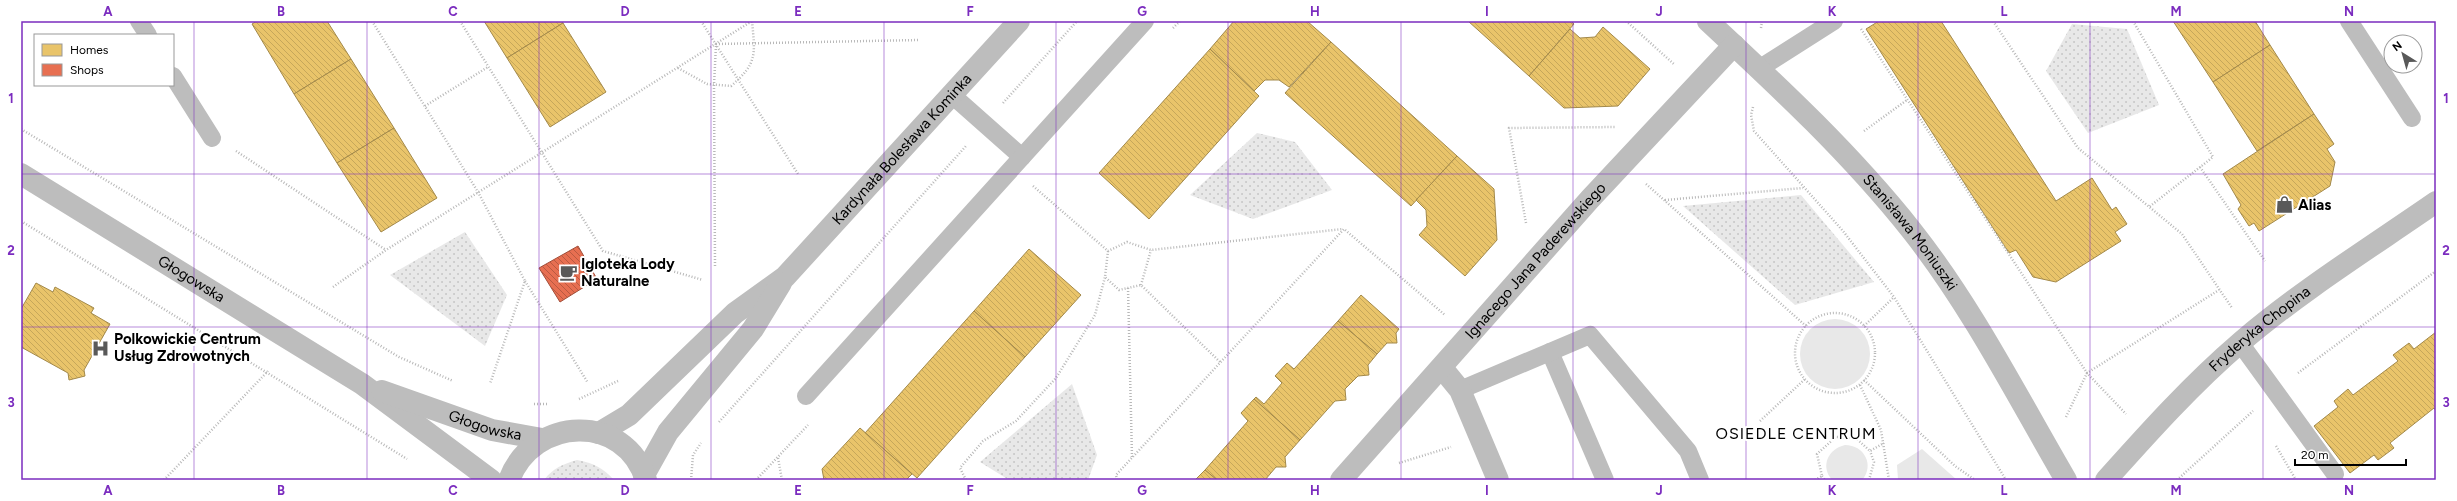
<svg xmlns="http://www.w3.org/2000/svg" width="2457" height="501" viewBox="0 0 2457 501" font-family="Figtree,sans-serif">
	<defs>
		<pattern id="grass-dots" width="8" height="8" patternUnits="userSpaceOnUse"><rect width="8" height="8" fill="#e8e8e8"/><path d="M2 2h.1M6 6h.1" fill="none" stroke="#c5c5c5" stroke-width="1.8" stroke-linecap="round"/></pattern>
		<pattern id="homes-back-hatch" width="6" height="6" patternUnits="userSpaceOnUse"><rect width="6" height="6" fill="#e9c46a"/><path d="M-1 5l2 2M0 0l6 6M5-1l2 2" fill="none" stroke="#c6a75a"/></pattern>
		<pattern id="shops-back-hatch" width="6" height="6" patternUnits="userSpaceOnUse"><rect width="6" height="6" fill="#e76f51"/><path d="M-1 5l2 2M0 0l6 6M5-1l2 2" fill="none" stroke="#b95941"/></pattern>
	</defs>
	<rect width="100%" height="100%" fill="#fff"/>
	<g fill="url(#grass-dots)">
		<path d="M2072 24 2127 29 2159 105 2088 133 2046 71Z"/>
		<path d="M1257 133 1295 142 1332 190 1253 219 1190 195Z"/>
		<path d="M1801 195 1874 282 1795 305 1683 206Z"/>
		<path d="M465 232 507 295 485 346 390 275Z"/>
		<path d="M1072 384 1097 455 1088 480H1009L980 462Z"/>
		<path d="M577 460C594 463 603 468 614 480H544C553 468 563 464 577 460Z"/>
	</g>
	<g fill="#e8e8e8">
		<circle cx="1835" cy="354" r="35"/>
		<path d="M1845 445C1864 445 1875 465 1862 480H1832C1820 466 1828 449 1845 445Z"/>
		<path d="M1922 449 1957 480H1898L1897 465Z"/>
	</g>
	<g fill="url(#homes-back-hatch)" stroke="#a3894a">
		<path d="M257 21H327L351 59 294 94 252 24Z"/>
		<path d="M484 21H562L563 23 507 58Z"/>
		<path d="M1234 21H1307L1331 42 1289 87 1279 80H1265L1254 91 1210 49Z"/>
		<path d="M1468 21H1571L1574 24 1529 76Z"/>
		<path d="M1879 21H1941L2056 201 2092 178 2112 210 2116 207 2127 224 2115 232 2121 241 2056 282 2033 277 2016 250 2009 253 1866 29Z"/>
		<path d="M2173 21H2255L2270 45 2213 82Z"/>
		<path d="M563 23 606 92 550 127 507 58Z"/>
		<path d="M1603 27 1650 69 1618 106 1564 108 1529 76 1570 29 1580 38 1595 37Z"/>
		<path d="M1331 42 1457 156 1411 206 1285 93Z"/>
		<path d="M2270 45 2314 114 2257 151 2213 82Z"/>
		<path d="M1210 49 1259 96 1149 219 1099 173Z"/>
		<path d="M351 59 394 128 337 163 294 94Z"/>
		<path d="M2314 114 2334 144 2327 149 2335 162 2330 186 2259 231 2254 223 2249 226 2238 209 2241 205 2223 174Z"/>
		<path d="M394 128 437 198 381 232 337 163Z"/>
		<path d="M1457 156 1494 189 1497 240 1465 276 1419 235 1427 226 1426 210 1416 200Z"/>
		<path d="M1029 249 1081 295 1025 357 974 311Z"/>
		<path d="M36 283 53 292 55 287 94 308 91 313 110 324 84 370 85 376 69 380 68 373 21 347V309Z"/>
		<path d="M1361 295 1399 329 1396 333 1397 343H1387L1377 354 1338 321Z"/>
		<path d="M974 311 1025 357 917 478 865 433Z"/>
		<path d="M1338 321 1377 354 1368 365 1369 375 1358 376 1345 389 1346 400 1335 401 1300 440 1254 399 1256 397 1264 404 1282 383 1275 376 1287 363 1294 369Z"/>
		<path d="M2436 332V411L2434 408 2390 443 2394 448 2378 460 2374 455 2350 473 2314 426 2338 407 2334 401 2348 389 2353 395 2398 361 2393 355 2409 343 2414 349Z"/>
		<path d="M1254 399 1300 440 1285 457 1286 467H1276L1265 480H1217L1205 470 1248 421 1241 413Z"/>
		<path d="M860 428 912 474 906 480H824L822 469Z"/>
		<path d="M1205 470 1217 480H1195Z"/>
	</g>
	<path fill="url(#shops-back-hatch)" stroke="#a24e39" d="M578 246 597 279 560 302 539 268Z"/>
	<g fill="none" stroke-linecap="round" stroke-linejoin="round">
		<g stroke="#b8b8b8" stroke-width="2.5" stroke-dasharray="1 2" stroke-linecap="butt">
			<path d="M372 21 478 192 525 281 490 384"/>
			<path d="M460 21 603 251 703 280"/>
			<path d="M701 21 798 174"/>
			<path d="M1626 21 1675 65"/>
			<path d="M1993 21 2078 148 2182 234 2232 308"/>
			<path d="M2133 21 2213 157 2149 207"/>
			<path d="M1173 28 1180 21"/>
			<path d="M1761 28 1762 21"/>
			<path d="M1861 29 2087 373 2219 290"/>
			<path d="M716 44 919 40"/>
			<path d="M678 68 707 84 731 86C758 63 755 54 752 21"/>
			<path d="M1003 103 1077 21"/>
			<path d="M425 106 488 67"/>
			<path d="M1753 107 1751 115 1754 131 1843 231 1894 297 2006 480"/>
			<path d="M21 129 399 357 453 381"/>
			<path d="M1864 131 1907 100"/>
			<path d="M236 151 386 250"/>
			<path d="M2200 167 2265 261"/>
			<path d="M1646 184 1806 326"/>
			<path d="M1033 186 1108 251 1127 242 1151 250 1343 229"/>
			<path d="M1665 200 1803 188"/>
			<path d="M21 221 407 459"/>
			<path d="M1526 223 1509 128 1616 127"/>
			<path d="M1108 251 1105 277 1119 290 1141 285 1220 362"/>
			<path d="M715 266 714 85 716 45"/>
			<path d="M525 281 588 383"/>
			<path d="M1141 285 1151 250"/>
			<path d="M333 287 386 250 752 21"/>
			<path d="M1128 288 1132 457"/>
			<circle cx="1835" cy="353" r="40"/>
			<path d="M1864 326 1894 297"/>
			<path d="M2298 373 2436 271"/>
			<path d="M1864 380 1955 466 1975 480"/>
			<path d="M1860 385 1881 430 1889 480"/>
			<path d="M579 399 618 381"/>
			<path d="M534 404H547"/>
			<path d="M2066 417 2087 373 2126 414"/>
			<path d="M1760 421 1805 379"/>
			<path d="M719 422 966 146"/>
			<path d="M2276 446 2296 480"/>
			<path d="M778 458 782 480"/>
			<path d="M1399 463 1451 447"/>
			<path d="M1822 476 1825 480"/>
			<path d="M164 480 268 371"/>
			<path d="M691 480 693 455 701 443"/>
			<path d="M756 480 808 425"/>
			<path d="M966 480 960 468 983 441 1016 421 1056 378 1095 315 1105 277"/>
			<path d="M1117 480 1116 475 1344 229 1445 315"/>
			<path d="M1815 480 1822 476 1817 454 1836 437 1856 438 1870 451 1884 443"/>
			<path d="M1869 480 1874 462 1870 451"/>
			<path d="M2177 480 2253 411"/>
		</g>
		<g stroke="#bdbdbd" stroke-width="18">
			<path d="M139 21 148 35"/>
			<path d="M2349 21 2412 118"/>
			<path d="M1760 68 1834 21"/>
			<path d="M173 76 212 138"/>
			<path d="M952 95 1022 157"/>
			<path d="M2240 343 2335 474"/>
			<path d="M1550 352 1605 480"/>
			<path d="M1460 390 1590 335 1688 451 1700 480"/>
			<path d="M806 396 1145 21"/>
		</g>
		<g stroke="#bdbdbd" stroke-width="22">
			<path id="s1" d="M1708 21C1780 88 1851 154 1912 231 1972 307 2017 396 2066 480"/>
			<path id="s2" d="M21 174 362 384 491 480"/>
			<path d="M1442 368 1460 390 1498 480"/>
			<path id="s3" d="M382 391 492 430 542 439"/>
			<path id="s4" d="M1341 480 1590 199 1734 45"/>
			<path id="s5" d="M2106 480C2149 432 2192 384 2241 342 2302 290 2371 247 2436 202"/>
		</g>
		<g stroke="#bdbdbd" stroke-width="22">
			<path id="s6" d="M599 433 629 415 735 313 785 277 1019 21"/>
			<path d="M644 475 668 432 753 329 781 283"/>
			<path d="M509 480C533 416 625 412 646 480"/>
		</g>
	</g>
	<path fill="none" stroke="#7b2cbf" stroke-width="1" stroke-opacity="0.55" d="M194 21V480M367 21V480M539 21V480M711 21V480M884 21V480M1056 21V480M1228 21V480M1401 21V480M1573 21V480M1746 21V480M1918 21V480M2090 21V480M2263 21V480M21 174H2436M21 327H2436"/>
	<defs>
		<symbol id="shop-bare" viewBox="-9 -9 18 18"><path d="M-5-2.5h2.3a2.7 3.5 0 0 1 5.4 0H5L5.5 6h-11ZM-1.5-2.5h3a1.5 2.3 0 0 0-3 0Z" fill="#595959" stroke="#fff" stroke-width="2.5" paint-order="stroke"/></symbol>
		<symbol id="cafe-bare" viewBox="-9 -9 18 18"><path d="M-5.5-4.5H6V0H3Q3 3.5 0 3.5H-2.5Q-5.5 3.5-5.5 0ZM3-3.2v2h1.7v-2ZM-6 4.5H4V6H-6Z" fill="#595959" stroke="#fff" stroke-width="2.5" paint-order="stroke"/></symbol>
		<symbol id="hospital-bare" viewBox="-9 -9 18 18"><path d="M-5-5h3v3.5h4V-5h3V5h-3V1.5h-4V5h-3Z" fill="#595959" stroke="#fff" stroke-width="2.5" paint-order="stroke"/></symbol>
	</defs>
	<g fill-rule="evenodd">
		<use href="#shop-bare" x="2272" y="192" width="25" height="25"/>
		<use href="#cafe-bare" x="556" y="260" width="25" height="25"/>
		<use href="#hospital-bare" x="88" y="336" width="25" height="25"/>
	</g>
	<g text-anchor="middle" stroke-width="4" stroke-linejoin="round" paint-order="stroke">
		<g font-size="15" fill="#000" stroke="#fff">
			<text dy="5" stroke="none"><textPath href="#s6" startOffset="417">Kardynała Bolesława Kominka</textPath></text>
			<text dy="5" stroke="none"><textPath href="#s1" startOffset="293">Stanisława Moniuszki</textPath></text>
			<text dy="5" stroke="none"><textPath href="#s4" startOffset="293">Ignacego Jana Paderewskiego</textPath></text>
			<text dy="5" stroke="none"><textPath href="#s2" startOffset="200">Głogowska</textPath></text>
			<text dy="5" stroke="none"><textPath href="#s5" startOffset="216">Fryderyka Chopina</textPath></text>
			<text dy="5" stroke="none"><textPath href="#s3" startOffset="109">Głogowska</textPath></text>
		</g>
		<g font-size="15" font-weight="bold" fill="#000" stroke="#fff" text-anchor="start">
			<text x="2298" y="210">Alias</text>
			<text x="581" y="269">Igloteka Lody<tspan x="581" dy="17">Naturalne</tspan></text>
			<text x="114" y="344">Polkowickie Centrum<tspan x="114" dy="17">Usług Zdrowotnych</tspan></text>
		</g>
		<g font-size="16" letter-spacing="1" fill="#000" stroke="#fff">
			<text x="1796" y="439">OSIEDLE CENTRUM</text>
		</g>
	</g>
	<rect width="2457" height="501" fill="none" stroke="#ffffff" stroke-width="44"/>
	<rect x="34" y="34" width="140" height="52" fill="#ffffff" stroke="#999999"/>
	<rect x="42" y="44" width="20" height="12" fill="#e9c46a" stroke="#999999"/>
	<text x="70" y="54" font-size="12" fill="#000000">Homes</text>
	<rect x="42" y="64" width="20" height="12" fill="#e76f51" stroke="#999999"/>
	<text x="70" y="74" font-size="12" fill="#000000">Shops</text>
	<g transform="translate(2403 54) rotate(323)"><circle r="19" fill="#ffffff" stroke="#999999"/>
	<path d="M0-3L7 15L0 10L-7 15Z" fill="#595959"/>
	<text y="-6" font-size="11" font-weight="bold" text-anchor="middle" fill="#000000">N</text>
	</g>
	<path d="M2295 459v6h111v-6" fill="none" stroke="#000000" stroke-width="2"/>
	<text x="2301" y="459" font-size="12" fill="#000000" stroke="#ffffff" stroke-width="3" paint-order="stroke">20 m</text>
	<rect x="22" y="22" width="2413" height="457" fill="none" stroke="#7b2cbf" stroke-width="1.5"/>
	<g font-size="13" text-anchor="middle" font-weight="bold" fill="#7b2cbf">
		<text x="108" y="16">A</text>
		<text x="281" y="16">B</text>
		<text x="453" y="16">C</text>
		<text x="625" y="16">D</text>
		<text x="798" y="16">E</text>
		<text x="970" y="16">F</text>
		<text x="1142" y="16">G</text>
		<text x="1315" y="16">H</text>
		<text x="1487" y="16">I</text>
		<text x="1659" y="16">J</text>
		<text x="1832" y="16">K</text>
		<text x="2004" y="16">L</text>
		<text x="2176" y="16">M</text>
		<text x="2349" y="16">N</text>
		<text x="11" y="103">1</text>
		<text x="2446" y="103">1</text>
		<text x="11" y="255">2</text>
		<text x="2446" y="255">2</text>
		<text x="11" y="407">3</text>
		<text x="2446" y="407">3</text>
		<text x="108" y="495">A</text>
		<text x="281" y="495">B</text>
		<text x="453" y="495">C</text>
		<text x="625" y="495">D</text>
		<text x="798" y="495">E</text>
		<text x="970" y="495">F</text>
		<text x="1142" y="495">G</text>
		<text x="1315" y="495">H</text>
		<text x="1487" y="495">I</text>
		<text x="1659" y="495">J</text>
		<text x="1832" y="495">K</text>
		<text x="2004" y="495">L</text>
		<text x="2176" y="495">M</text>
		<text x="2349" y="495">N</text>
	</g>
</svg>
